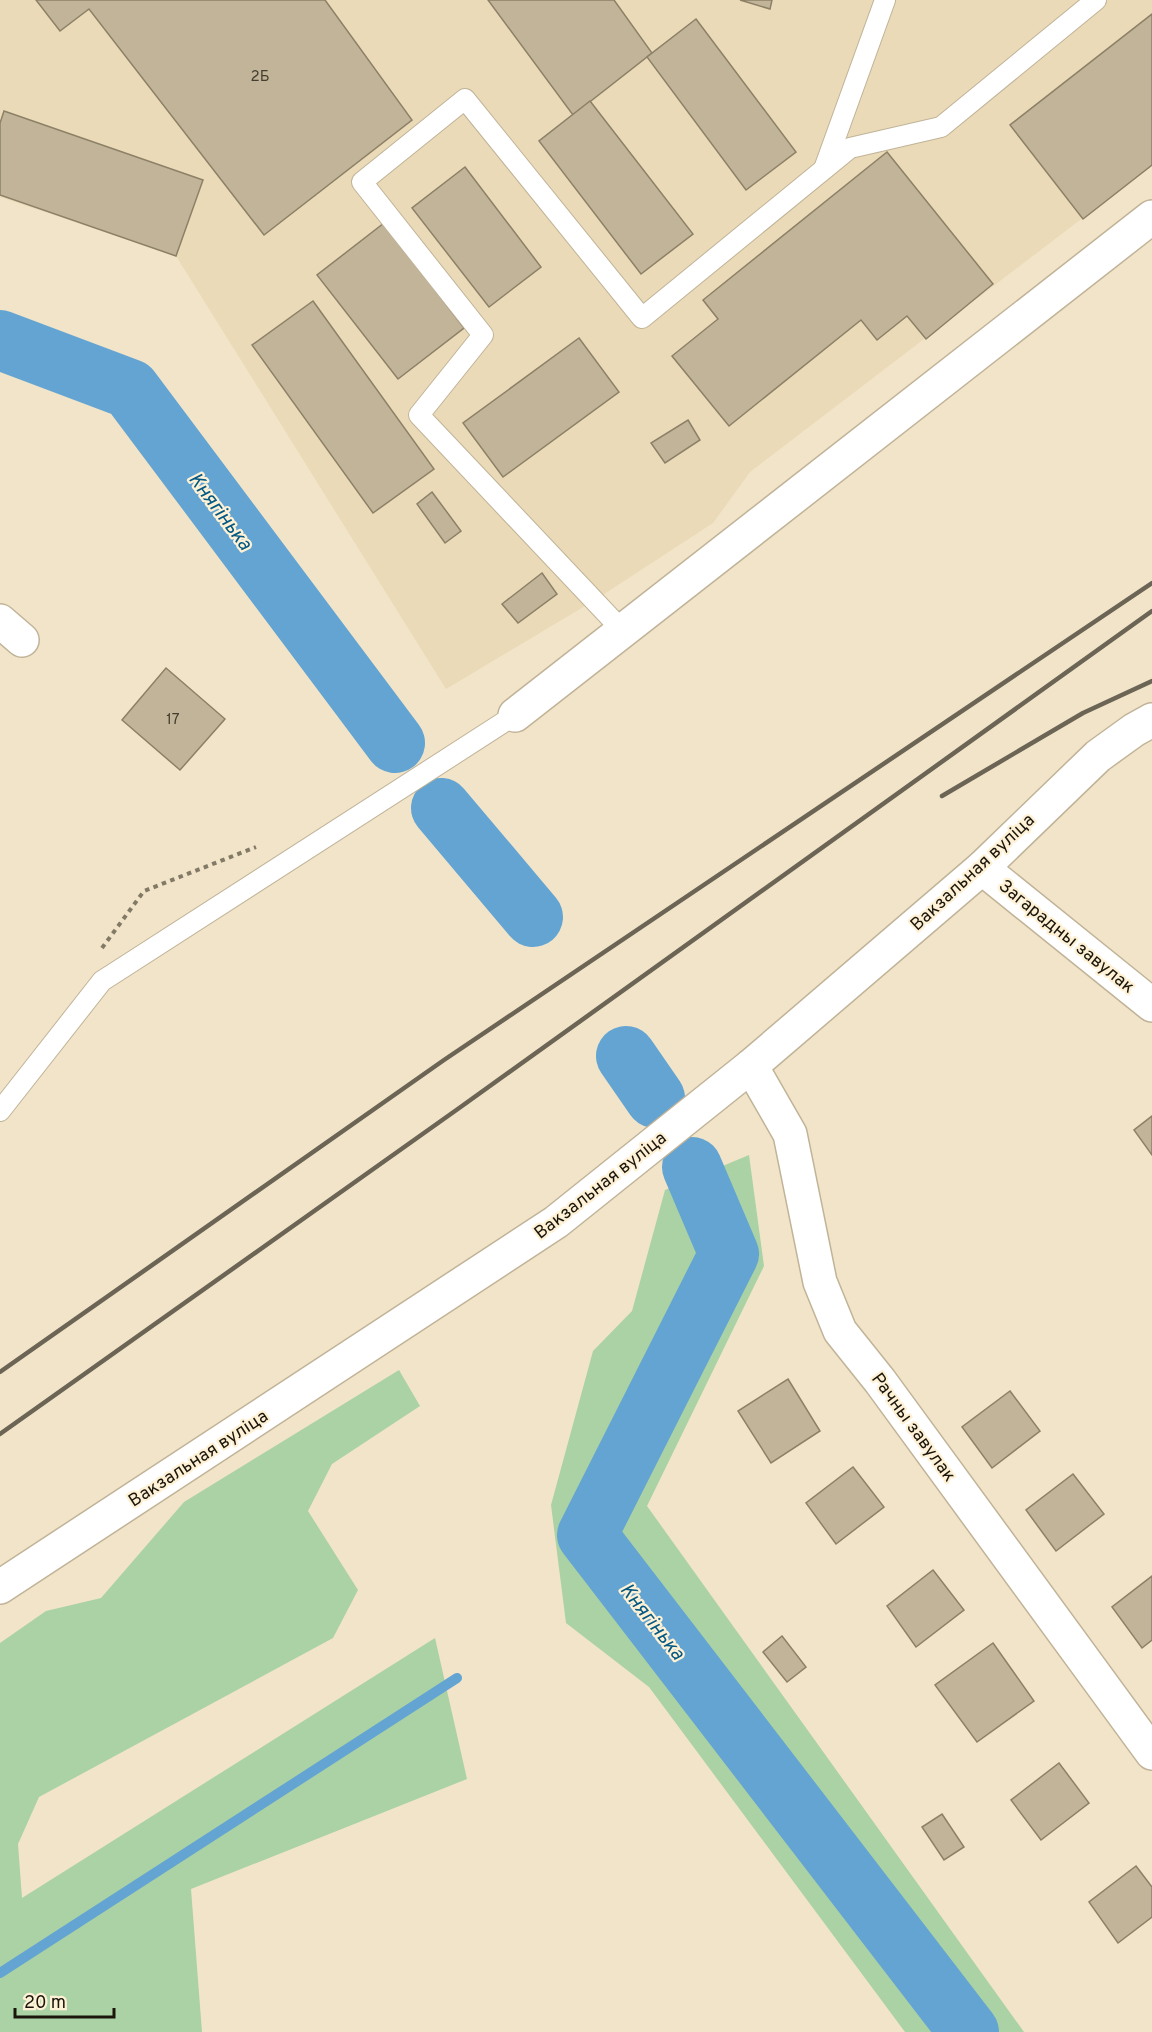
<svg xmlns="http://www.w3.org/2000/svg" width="1152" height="2032" viewBox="0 0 1152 2032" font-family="Overpass,sans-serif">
	<rect width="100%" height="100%" fill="#f1e4c8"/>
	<path fill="#eadab7" d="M0 0H1152V165L750 472 713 523 595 600 446 689 176 256 0 197Z"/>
	<g fill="#abd2a4">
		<path d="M749 1155 764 1266 647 1506 1024 2032H905L649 1687 566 1623 551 1505 593 1351 632 1311 665 1190Z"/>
		<path d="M399 1370 420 1406 332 1464 308 1511 358 1590 333 1638 39 1797 18 1844 22 1898 435 1638 467 1779 191 1889 202 2032H0V1643L46 1611 101 1598 184 1502Z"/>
	</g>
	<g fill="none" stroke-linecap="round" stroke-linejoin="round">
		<path stroke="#63a4d2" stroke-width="10" d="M0 1973 457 1678"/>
		<g stroke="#63a4d2" stroke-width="60">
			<path d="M0 340 130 389 395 743"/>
			<path d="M441 808 533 917"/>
			<path d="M626 1056 655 1098"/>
			<path d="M692 1167 729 1254 587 1535 969 2032"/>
		</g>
	</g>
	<g fill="#c1b499" stroke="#8c8067" stroke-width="1.5">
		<path d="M36 0H325L412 120 264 235 89 9 60 31Z"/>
		<path d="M488 0H614L652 53 573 115Z"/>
		<path d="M740 0H772L770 9Z"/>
		<path d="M1152 14V165L1083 219 1010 125Z"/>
		<path d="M696 19 796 152 746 190 647 57Z"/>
		<path d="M590 101 693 234 641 274 539 141Z"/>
		<path d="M4 111 203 180 176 256 0 195V123Z"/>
		<path d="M887 152 993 284 926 339 907 316 877 340 861 320 729 426 672 356 718 319 703 300Z"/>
		<path d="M465 167 541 267 489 307 412 208Z"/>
		<path d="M384 223 464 328 398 379 317 275Z"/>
		<path d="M313 301 434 469 373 513 252 345Z"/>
		<path d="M579 338 619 392 503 477 463 423Z"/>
		<path d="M688 420 700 440 665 463 651 443Z"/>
		<path d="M432 492 461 531 445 543 417 504Z"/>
		<path d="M542 573 557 594 518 623 502 604Z"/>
		<path d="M166 668 225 719 180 770 122 720Z"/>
		<path d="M1152 1116V1155L1134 1130Z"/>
		<path d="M788 1379 820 1431 771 1463 738 1411Z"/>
		<path d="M1010 1391 1040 1431 992 1468 962 1427Z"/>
		<path d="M853 1467 884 1507 836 1544 806 1503Z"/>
		<path d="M1073 1474 1104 1514 1056 1551 1026 1510Z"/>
		<path d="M933 1570 964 1610 916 1647 887 1606Z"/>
		<path d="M1152 1576V1640L1142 1648 1112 1607Z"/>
		<path d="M782 1636 806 1667 787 1682 763 1652Z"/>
		<path d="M993 1643 1034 1701 977 1742 935 1685Z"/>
		<path d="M1059 1763 1089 1803 1041 1840 1011 1800Z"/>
		<path d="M942 1814 964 1847 944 1860 922 1827Z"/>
		<path d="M1136 1866 1152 1887V1917L1118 1943 1089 1902Z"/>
	</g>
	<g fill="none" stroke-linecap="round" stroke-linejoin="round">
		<defs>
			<g id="lane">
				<path d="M824 169 885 0"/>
				<path d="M622 630 419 415 483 335 362 182 465 99 642 318 850 148 941 127 1096 0"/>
				<path d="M0 1111 102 981 515 715"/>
			</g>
			<g id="street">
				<path d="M0 621 22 640"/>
				<path d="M515 715 1152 217"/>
				<path d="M982 868 1152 1005"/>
				<path d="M751 1066 790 1134 820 1282 840 1331 880 1381 1152 1753"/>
				<path d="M0 1587 556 1222 751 1066 982 868 1098 756 1134 730 1152 720"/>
			</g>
		</defs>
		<use href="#lane" stroke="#c0b398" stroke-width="22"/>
		<use href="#street" stroke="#c0b398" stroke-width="36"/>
		<path stroke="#827a67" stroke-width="4" stroke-dasharray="4.5 4.5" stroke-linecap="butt" d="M102 948 144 891 256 847"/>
		<use href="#lane" stroke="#fff" stroke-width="20"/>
		<use href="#street" stroke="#fff" stroke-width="33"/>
		<g stroke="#6c6454" stroke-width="4.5">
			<path d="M942 796 1083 713 1152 681"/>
			<path d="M0 1372 444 1060 1152 583"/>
			<path d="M0 1434 462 1106 1152 611"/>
		</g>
	</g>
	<g text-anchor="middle" stroke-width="4.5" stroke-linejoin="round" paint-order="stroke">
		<g font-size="15" fill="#443e2f">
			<text x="260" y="81">2Б</text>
			<text x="173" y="724">17</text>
		</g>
		<g font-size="18" fill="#1a160c" stroke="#fef1d5">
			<text transform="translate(972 872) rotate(-43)" y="6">Вакзальная вуліца</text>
			<text transform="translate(1067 936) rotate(39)" y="6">Загарадны завулак</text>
			<text transform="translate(600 1185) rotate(-38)" y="6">Вакзальная вуліца</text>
			<text transform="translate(914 1427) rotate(54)" y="6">Рачны завулак</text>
			<text transform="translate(198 1458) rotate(-33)" y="6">Вакзальная вуліца</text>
		</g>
		<g font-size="20" font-style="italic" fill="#035884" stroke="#fef1d5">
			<text transform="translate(221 511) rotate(53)" y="7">Княгінька</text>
			<text transform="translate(653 1621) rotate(52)" y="7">Княгінька</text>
		</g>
	</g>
	<path d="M15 2008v9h99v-9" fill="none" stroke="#1a160c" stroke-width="3"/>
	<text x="24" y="2008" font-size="18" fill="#1a160c" stroke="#fef1d5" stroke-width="4.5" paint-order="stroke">20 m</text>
</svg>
